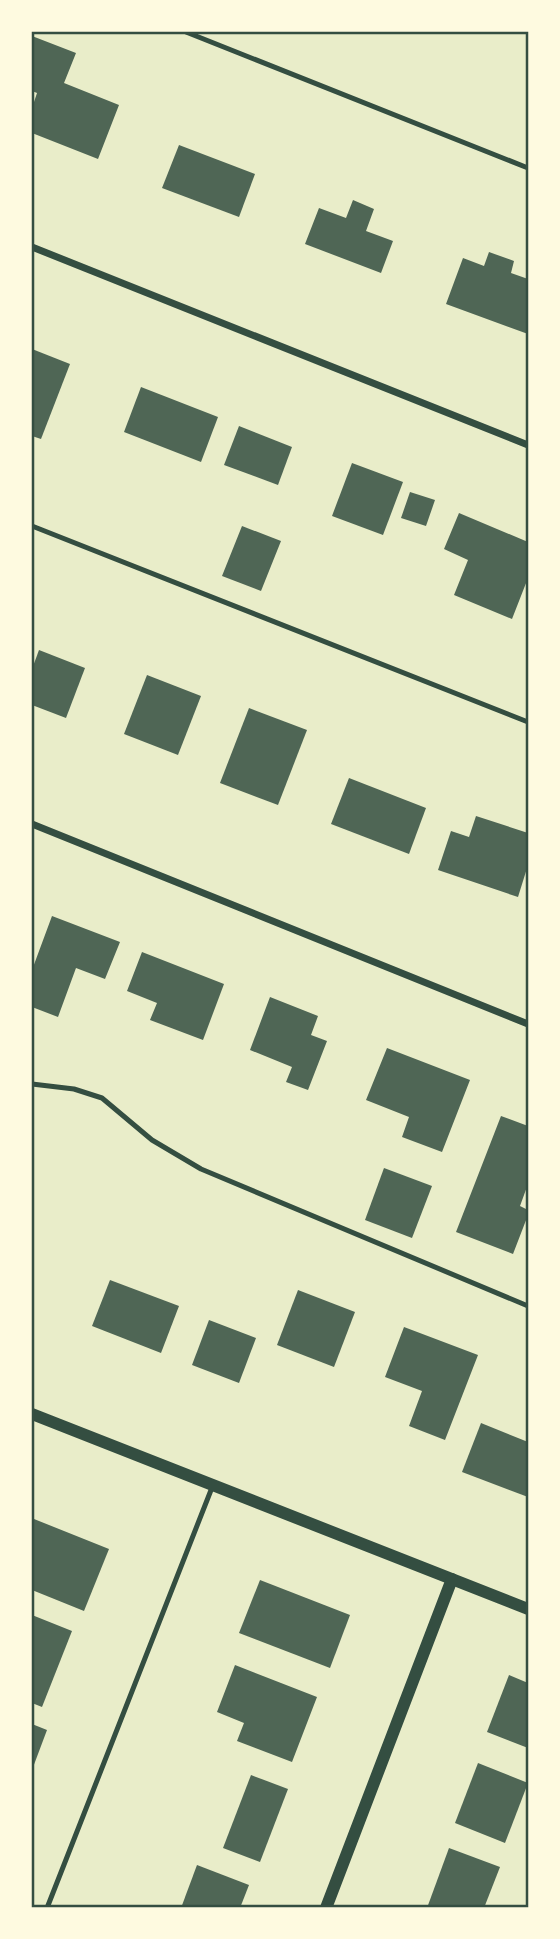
<svg xmlns="http://www.w3.org/2000/svg" width="560" height="1939" viewBox="0 0 560 1939" font-family="Helvetica,sans-serif">
	<rect width="100%" height="100%" fill="#e9edc9"/>
	<g fill="#4f6655">
		<path d="M32 36 76 53 64 83 119 105 98 159 32 133V108L37 93 32 91Z"/>
		<path d="M179 145 255 174 239 217 162 188Z"/>
		<path d="M353 200 374 209 366 231 393 241 381 273 305 244 319 208 346 218Z"/>
		<path d="M489 252 514 261 511 273 528 279V334L446 304 463 258 484 266Z"/>
		<path d="M32 349 70 364 41 439 32 436Z"/>
		<path d="M141 387 218 417 201 462 124 432Z"/>
		<path d="M239 426 292 447 278 485 224 465Z"/>
		<path d="M352 463 403 482 383 535 332 516Z"/>
		<path d="M410 492 435 500 426 526 401 518Z"/>
		<path d="M459 513 528 542V578L512 619 454 595 468 560 444 549Z"/>
		<path d="M242 526 281 541 261 591 222 576Z"/>
		<path d="M39 650 85 668 66 718 32 705V669Z"/>
		<path d="M147 675 201 696 178 755 124 734Z"/>
		<path d="M249 708 307 730 278 805 220 783Z"/>
		<path d="M349 778 426 808 409 854 331 824Z"/>
		<path d="M476 816 528 833V865L518 897 438 870 451 831 469 837Z"/>
		<path d="M52 916 120 942 105 979 76 968 58 1017 32 1007V970Z"/>
		<path d="M142 952 224 984 203 1040 150 1020 157 1003 127 991Z"/>
		<path d="M270 997 318 1016 311 1035 327 1041 308 1090 286 1082 292 1067 250 1050Z"/>
		<path d="M387 1048 470 1080 442 1152 402 1137 409 1117 366 1100Z"/>
		<path d="M501 1116 528 1126V1184L520 1206 528 1210V1215L513 1254 456 1232Z"/>
		<path d="M384 1168 432 1186 412 1238 365 1220Z"/>
		<path d="M110 1280 179 1306 161 1353 92 1326Z"/>
		<path d="M298 1290 355 1312 334 1367 277 1345Z"/>
		<path d="M209 1320 256 1338 239 1383 192 1365Z"/>
		<path d="M404 1327 478 1355 445 1440 409 1426 422 1391 385 1377Z"/>
		<path d="M481 1423 528 1442V1497L462 1472Z"/>
		<path d="M34 1519 109 1549 84 1611 32 1590V1525Z"/>
		<path d="M260 1580 350 1615 330 1668 239 1633Z"/>
		<path d="M32 1615 72 1631 42 1707 32 1703Z"/>
		<path d="M235 1665 317 1697 292 1762 237 1741 244 1723 217 1712Z"/>
		<path d="M509 1675 528 1683V1748L487 1732Z"/>
		<path d="M32 1724 47 1730 32 1770Z"/>
		<path d="M478 1763 528 1783 505 1843 455 1823Z"/>
		<path d="M251 1775 288 1789 260 1862 223 1848Z"/>
		<path d="M449 1848 500 1867 484 1908H427Z"/>
		<path d="M197 1865 249 1885 240 1908H181Z"/>
	</g>
	<g fill="none" stroke-linecap="round" stroke-linejoin="round">
		<g stroke="#344e41" stroke-width="5">
			<path d="M186 32 528 168"/>
			<path d="M32 526 528 722"/>
			<path d="M32 1084 74 1089 102 1098 152 1140 201 1169 528 1306"/>
			<path d="M47 1908 213 1485"/>
		</g>
		<g stroke="#344e41" stroke-width="7">
			<path d="M32 247 528 445"/>
			<path d="M32 824 528 1024"/>
		</g>
		<g stroke="#344e41" stroke-width="12">
			<path d="M32 1414 528 1609"/>
			<path d="M326 1908 452 1579"/>
		</g>
	</g>
	<rect width="560" height="1939" fill="none" stroke="#fefae0" stroke-width="66"/>
	<rect x="33" y="33" width="494" height="1873" fill="none" stroke="#344e41" stroke-width="2.5"/>
</svg>
